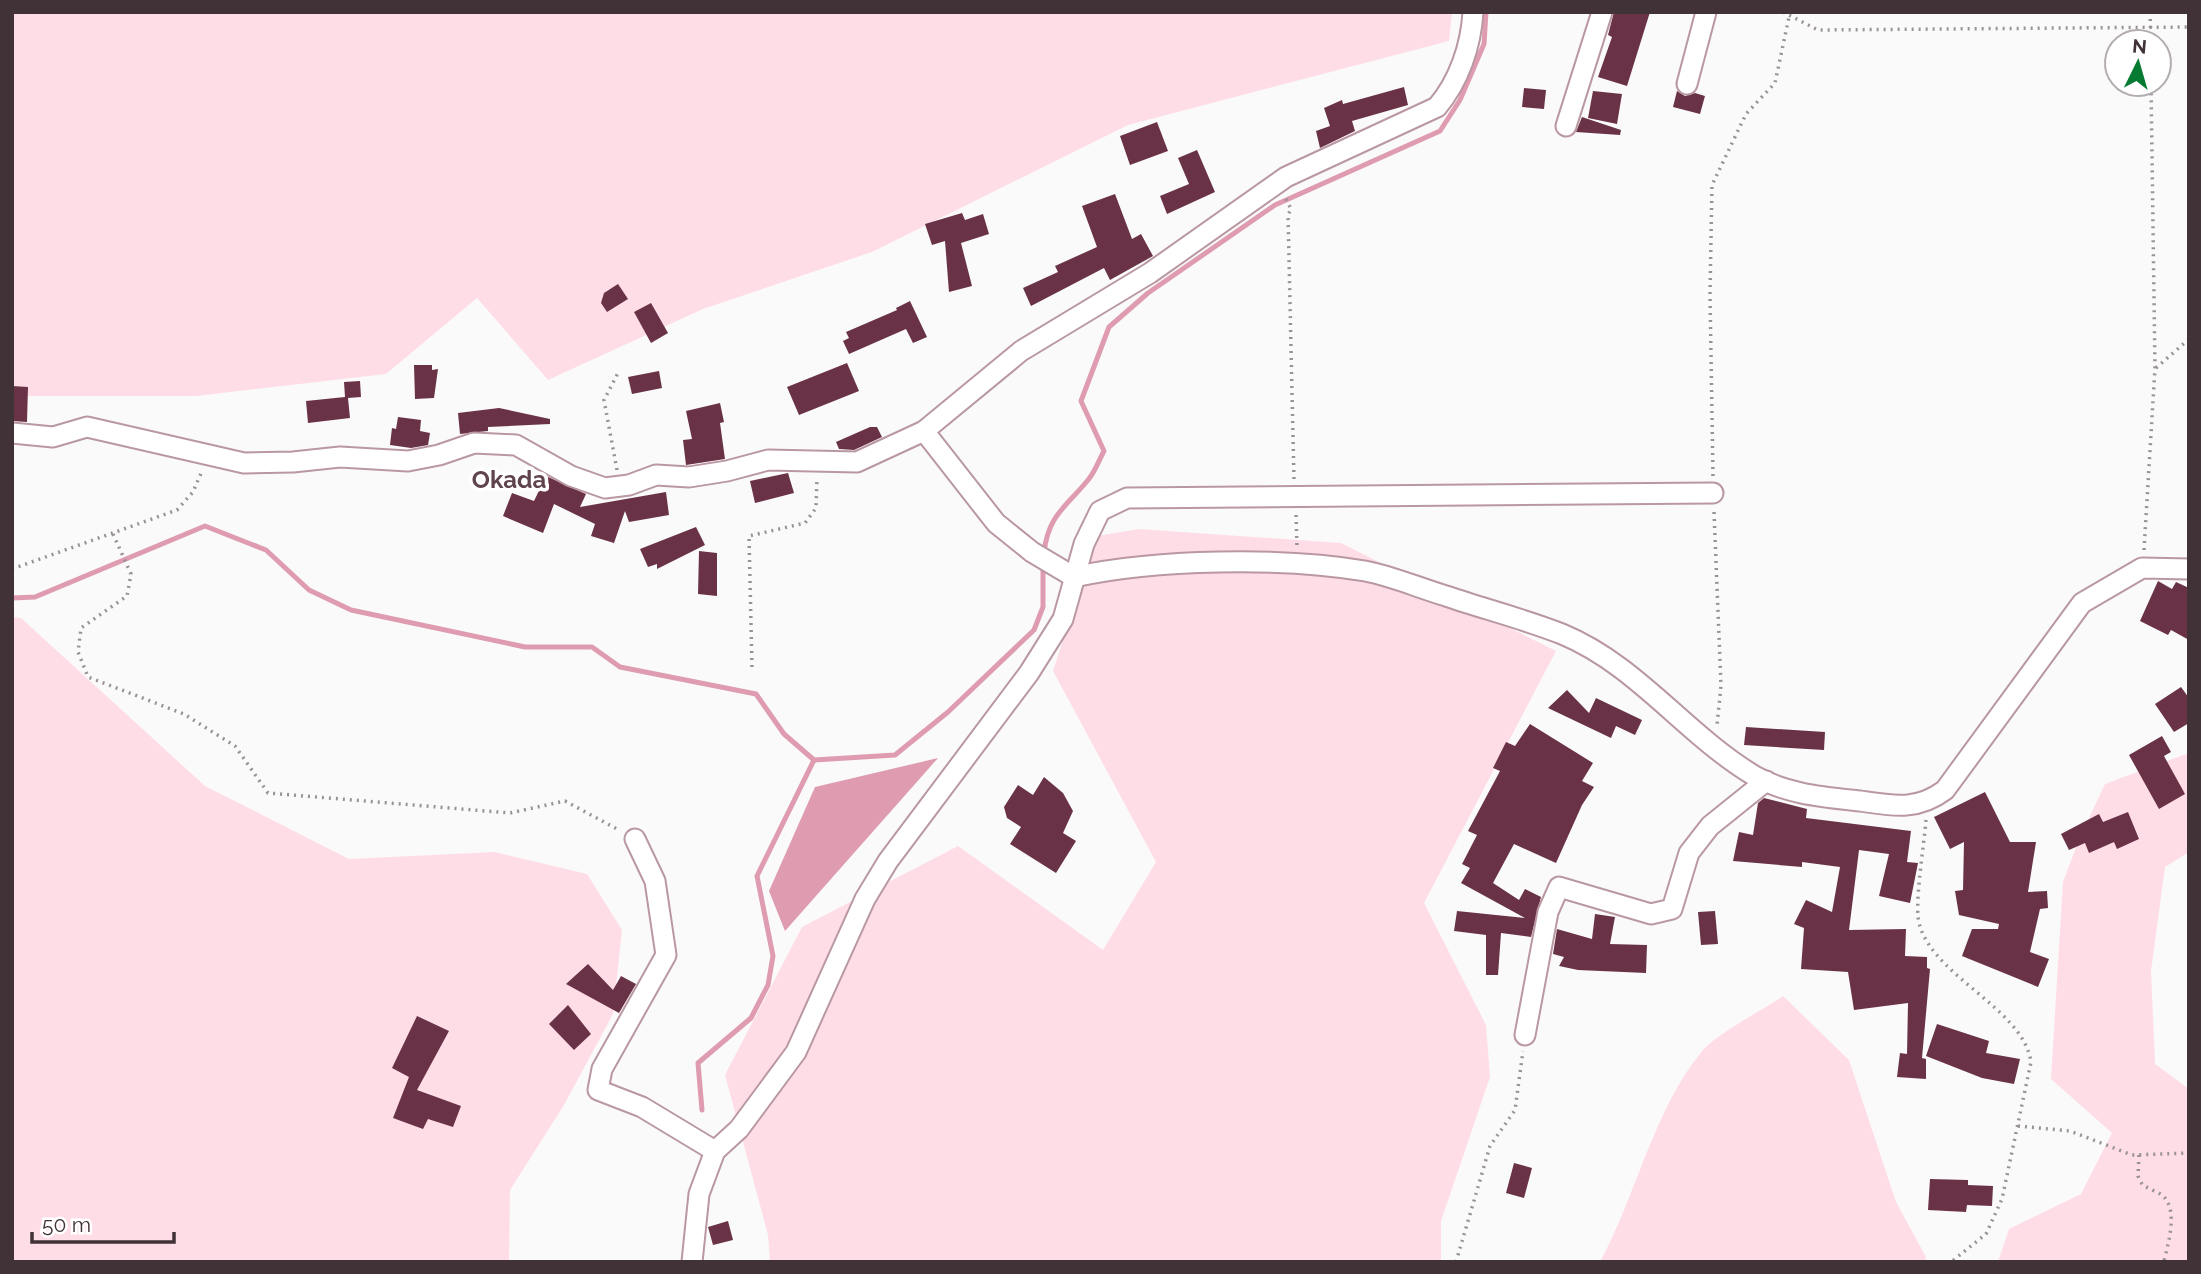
<svg xmlns="http://www.w3.org/2000/svg" width="2201" height="1274" viewBox="0 0 2201 1274" font-family="Raleway,sans-serif">
	<rect width="100%" height="100%" fill="#fafafa"/>
	<g fill="#fedde7">
		<path d="M12 12H1452L1449 41 1128 125 872 252 703 309 548 380 477 298 386 374 196 396H12Z"/>
		<path d="M1139 529 1341 543 1556 651 1424 903 1486 1025 1490 1077 1441 1221V1262H770L768 1235 725 1075 802 927 958 846 1103 950 1156 862 1053 671 1097 536Z"/>
		<path d="M12 617 21 618 205 786 349 859 494 852 587 874 622 930 613 1014 564 1105 510 1190 509 1262H12Z"/>
		<path d="M2189 753V852L2165 867 2151 971 2155 1064 2189 1089V1262H1998L2009 1229 2081 1194 2112 1133 2051 1079 2063 882 2080 837 2105 784Z"/>
		<path d="M1783 996 1849 1060 1896 1202 1926 1257 1924 1262H1600C1636 1196 1655 1106 1703 1050 1718 1033 1763 1010 1783 996Z"/>
	</g>
	<path fill="#df9cb1" d="M938 758 785 931 769 891 815 787Z"/>
	<g fill="none" stroke-linecap="round" stroke-linejoin="round">
		<g stroke="#df9cb1" stroke-width="5">
			<path d="M1044 553C1048 515 1066 507 1088 480 1095 472 1099 460 1104 451L1081 401 1109 327 1148 293 1275 205 1440 131 1460 100 1484 44 1486 12"/>
			<path d="M12 598 35 597 205 526 266 550 309 590 351 610 525 647H592L620 667 756 694 784 734 814 760 895 755 948 712 1034 630 1043 607V562"/>
			<path d="M702 1110 698 1063 751 1018 768 985 773 956 757 876 814 760"/>
		</g>
	</g>
	<g fill="#6a3247">
		<path d="M1614 12H1650L1627 86 1598 77 1612 37 1608 35Z"/>
		<path d="M1404 87 1408 105 1352 121 1355 131 1320 148 1316 131 1330 126 1324 108 1342 100 1343 104Z"/>
		<path d="M1524 88 1546 90 1544 109 1522 107Z"/>
		<path d="M1593 91 1622 94 1617 124 1588 118Z"/>
		<path d="M1677 91 1685 96 1695 93 1705 96 1700 114 1673 107Z"/>
		<path d="M1582 117 1621 130 1620 135 1576 132Z"/>
		<path d="M1157 122 1168 151 1130 165 1120 136Z"/>
		<path d="M1197 150 1215 192 1167 214 1160 196 1189 184 1178 158Z"/>
		<path d="M1115 194 1132 239 1141 234 1153 256 1110 280 1104 268 1031 306 1023 288 1058 272 1055 266 1097 247 1082 206Z"/>
		<path d="M962 213 965 220 983 214 989 234 961 243 972 286 949 292 945 241 932 245 925 224Z"/>
		<path d="M618 284 628 299 607 312 601 303 604 293Z"/>
		<path d="M910 301 927 337 913 343 906 329 849 354 843 341 849 338 846 332 897 310 896 308Z"/>
		<path d="M651 303 668 333 651 343 634 312Z"/>
		<path d="M847 363 859 391 799 415 787 387Z"/>
		<path d="M414 365H432V370L438 369 434 398 415 399Z"/>
		<path d="M659 371 662 388 632 394 628 377Z"/>
		<path d="M360 381 361 397 348 398 350 418 308 423 306 401 345 397 344 382Z"/>
		<path d="M12 386 28 387 27 422 12 421Z"/>
		<path d="M720 403 724 422 720 423 725 459 686 465 683 440 692 439 686 411Z"/>
		<path d="M499 408 550 419V424L488 427V431L460 434 458 413Z"/>
		<path d="M398 417 421 420 420 431 430 433 428 445 411 448 390 445 392 428 396 429Z"/>
		<path d="M870 427H877L882 437 854 450 839 449 836 442Z"/>
		<path d="M788 473 794 493 755 503 750 481Z"/>
		<path d="M546 476 586 494 580 507 666 492 669 515 629 522 625 511 614 543 591 536 595 524 554 504 543 533 503 516 512 493 534 501Z"/>
		<path d="M696 527 705 545 657 569V564L648 567 640 549Z"/>
		<path d="M699 551 717 553V596L698 594Z"/>
		<path d="M2158 581 2172 589 2176 582 2189 588V640L2171 630 2168 635 2140 621Z"/>
		<path d="M2181 687 2189 698V723L2174 732 2155 704Z"/>
		<path d="M1567 690 1589 713 1596 698 1642 720 1635 735 1616 726 1611 738 1548 708Z"/>
		<path d="M1530 724 1593 763 1582 781 1594 787 1582 805 1556 863 1514 844 1493 883 1519 900 1525 889 1541 897 1531 937 1501 933 1498 975H1486V935L1454 931 1457 911 1525 918 1461 883 1470 868 1462 864 1477 835 1468 831 1500 771 1493 768 1506 742 1515 746Z"/>
		<path d="M1746 727 1825 732 1824 750 1744 745Z"/>
		<path d="M2162 736 2171 752 2164 756 2185 794 2159 809 2129 755Z"/>
		<path d="M1044 777 1063 793 1073 811 1063 833 1076 841 1056 873 1010 844 1021 827 1007 818 1004 807 1018 785 1033 795Z"/>
		<path d="M1985 792 2010 842H2036L2028 892 2047 891 2048 908 2040 909 2030 952 2049 959 2038 987 1962 956 1972 929H1998L1999 924 1959 915 1955 891 1963 890 1964 842 1950 849 1934 817Z"/>
		<path d="M1764 798 1807 809 1806 818 1911 831 1907 862 1918 863 1910 903 1879 896 1889 854 1859 850 1849 930 1906 929 1905 956 1927 957V968L1930 969 1922 1058 1926 1059V1079L1897 1077 1900 1053 1907 1054 1908 1003 1854 1010 1848 972 1801 969 1804 928 1794 924 1806 900 1832 912 1840 867 1802 862V867L1733 861 1739 832 1753 835 1758 803Z"/>
		<path d="M2128 812 2139 839 2117 849 2114 842 2089 853 2085 843 2069 850 2061 834 2099 814 2103 822Z"/>
		<path d="M1715 911 1718 944 1701 945 1698 912Z"/>
		<path d="M1595 914 1615 917 1610 944 1647 945 1646 973 1578 970 1559 966 1564 957 1553 954 1557 929 1592 939Z"/>
		<path d="M588 964 613 990 621 976 636 984 619 1013 566 984Z"/>
		<path d="M568 1005 591 1034 574 1050 549 1024Z"/>
		<path d="M417 1016 449 1031 417 1090 461 1106 453 1127 428 1119 423 1129 393 1118 409 1077 392 1068Z"/>
		<path d="M1937 1024 1989 1041 1986 1053 2020 1059 2014 1084 1982 1078 1926 1056Z"/>
		<path d="M1514 1163 1532 1168 1524 1198 1506 1193Z"/>
		<path d="M1930 1179 1968 1180V1185L1993 1186 1992 1206 1967 1205 1966 1212 1928 1210Z"/>
		<path d="M728 1221 733 1240 713 1245 708 1227Z"/>
	</g>
	<g fill="none" stroke-linecap="round" stroke-linejoin="round">
		<defs>
			<g id="minor">
				<path d="M1687 84 1706 12"/>
				<path d="M1566 126 1602 12"/>
				<path d="M924 431 996 523 1032 552 1074 577C1155 559 1283 557 1365 571 1392 576 1419 588 1446 596 1484 609 1524 619 1562 634 1637 665 1684 733 1753 775 1785 794 1823 797 1860 801 1893 806 1917 811 1945 790L2082 603 2142 568 2189 569"/>
				<path d="M12 433 53 437 87 427 244 463 293 462 340 457 408 461 439 455 474 443 516 445 571 476 605 488 629 485 656 475 689 477 727 471 768 460 857 462 924 431 1021 351 1150 273 1286 177 1437 107C1459 81 1471 46 1473 12"/>
				<path d="M635 839 655 881 666 955 602 1069 598 1090 642 1107 715 1151"/>
				<path d="M1525 1035 1548 912 1559 887 1651 914 1672 909 1689 853 1710 826 1766 781"/>
				<path d="M692 1262 699 1194 715 1151 739 1129 796 1052 865 899 888 861 1029 673 1063 619 1084 544 1100 511 1127 498 1713 493"/>
			</g>
		</defs>
		<use href="#minor" stroke="#b998a2" stroke-width="23"/>
		<g stroke="#999295" stroke-width="3.5" stroke-dasharray="2 5" stroke-linecap="butt">
			<path d="M1783 12 1818 30 2189 27"/>
			<path d="M2150 12 2151 42"/>
			<path d="M1286 199 1291 209 1288 215 1294 480"/>
			<path d="M2156 368 2189 339"/>
			<path d="M617 470 604 400 618 373"/>
			<path d="M1713 476 1710 294 1712 185 1746 114 1775 83 1789 17"/>
			<path d="M1714 512 1721 686 1717 725"/>
			<path d="M1296 515 1297 546"/>
			<path d="M113 534 131 574 127 596 81 628 78 652 88 677 184 714 235 746 268 793 510 813 565 801 619 830"/>
			<path d="M2144 550 2155 368 2151 84"/>
			<path d="M12 569 177 510 193 492 202 471"/>
			<path d="M752 667 749 536 805 523 816 508 817 478"/>
			<path d="M1926 820C1924 845 1916 894 1918 917 1925 974 2023 1006 2031 1062L2002 1199 1986 1234 1951 1262"/>
			<path d="M2018 1126 2070 1131 2132 1155 2189 1153"/>
			<path d="M2139 1155 2138 1176 2142 1184C2148 1189 2156 1191 2162 1195 2179 1209 2168 1244 2164 1261"/>
			<path d="M1456 1262 1490 1146 1515 1110 1523 1051"/>
		</g>
		<use href="#minor" stroke="#fff" stroke-width="19"/>
	</g>
	<g text-anchor="middle" stroke-width="7" stroke-linejoin="round" paint-order="stroke">
		<g font-size="24" font-weight="bold" fill="#60444d" stroke="#fff">
			<text x="509" y="488">Okada</text>
		</g>
	</g>
	<rect width="2201" height="1274" fill="none" stroke="#403237" stroke-width="28"/>
	<g transform="translate(2138 63) rotate(5)"><circle r="33" fill="#ffffff" stroke="#b3adaf" stroke-width="2"/>
	<path d="M0-5L12 26L0 18L-12 26Z" fill="#077b31"/>
	<text y="-10" font-size="19" font-weight="bold" text-anchor="middle" fill="#403237">N</text>
	</g>
	<path d="M32 1232v10h142v-10" fill="none" stroke="#403237" stroke-width="3.5"/>
	<text x="42" y="1232" font-size="21" fill="#403237" stroke="#ffffff" stroke-width="5" paint-order="stroke">50 m</text>
</svg>
